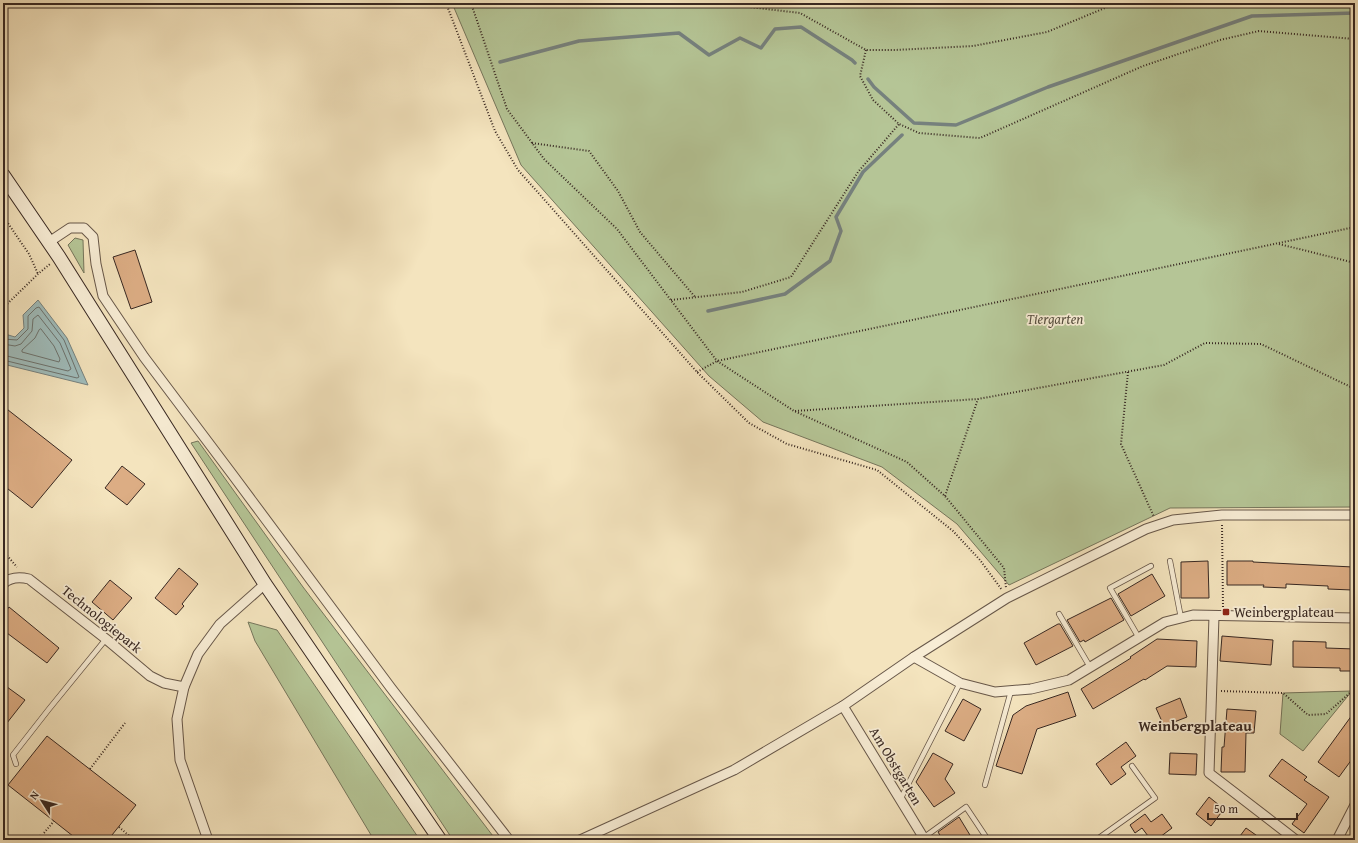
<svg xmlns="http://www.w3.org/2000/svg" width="1358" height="843" viewBox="0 0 1358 843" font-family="'Gentium Book Plus',serif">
	<rect width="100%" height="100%" fill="#f4e4be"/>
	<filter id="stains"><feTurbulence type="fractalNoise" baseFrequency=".005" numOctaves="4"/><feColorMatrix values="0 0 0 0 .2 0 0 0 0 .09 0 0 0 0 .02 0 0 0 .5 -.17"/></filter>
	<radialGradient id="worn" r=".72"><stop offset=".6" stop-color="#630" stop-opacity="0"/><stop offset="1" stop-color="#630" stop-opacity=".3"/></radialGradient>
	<g fill="#b5c596" stroke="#76765c">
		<path d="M452 3H1355V507L1170 508 1009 585 957 524 882 467 763 422 709 376 521 165Z"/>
		<path d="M75 238 83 240 84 273 68 245Z"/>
		<path d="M198 441 303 587 496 840H453L191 443Z"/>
		<path d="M248 622 277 630 420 840H374L255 641Z"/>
		<path d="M1352 691 1303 751 1280 734 1283 693Z"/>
	</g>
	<path fill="#9fbcbb" stroke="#76817e" d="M38 300 67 338 88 385 3 364V336L5 334 15 337 24 328 23 315Z"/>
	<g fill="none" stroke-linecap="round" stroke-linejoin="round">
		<g stroke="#6c726e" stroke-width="1">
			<path d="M41 329 54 346 60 359 59 362 22 352V350L35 338 39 330Z"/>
			<path d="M3 339 17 340 28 329V316L36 308 39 307 64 340 79 377 77 378 3 360"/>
			<path d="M3 344 15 346 21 344 32 331 33 319 38 315 60 343 71 369 68 371 3 355"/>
		</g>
		<g stroke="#76817e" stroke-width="3.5">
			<path d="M500 62 579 41 679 33 709 55 740 38 761 48 775 29 801 27 852 60 855 63"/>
			<path d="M868 79 874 87 914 123 956 125 1048 87 1252 16 1355 13"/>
			<path d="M708 311 785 294 830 261 841 231 836 217 863 172 902 135"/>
		</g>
	</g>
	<g fill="#dcad84" stroke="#382822">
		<path d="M135 250 152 302 131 309 113 257Z"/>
		<path d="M3 406 72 460 32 508 3 485Z"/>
		<path d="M122 466 145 484 127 505 105 488Z"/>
		<path d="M1208 561 1209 598H1181V562Z"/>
		<path d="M1227 561H1253V562L1353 567 1352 590 1328 589V586L1286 584V588L1263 587 1264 585H1227Z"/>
		<path d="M179 568 198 584 182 604 184 606 176 615 155 598Z"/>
		<path d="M1152 574 1165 596 1131 616 1118 594Z"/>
		<path d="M110 580 132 598 113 620 92 602Z"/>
		<path d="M1111 598 1124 620 1085 642 1084 640 1080 642 1067 620Z"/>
		<path d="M9 607 59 648 47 663 3 630V615Z"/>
		<path d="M1058 624H1060L1073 646 1036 665 1024 643Z"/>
		<path d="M1222 636 1273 640 1271 665 1220 661Z"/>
		<path d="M1157 639 1197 641 1196 667 1167 666 1145 680 1144 679 1093 709 1081 689 1131 658 1130 657Z"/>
		<path d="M1293 641 1326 642V648L1355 649V671H1340V668L1293 667Z"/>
		<path d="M3 684 25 700 3 728Z"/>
		<path d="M1068 692 1076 716 1037 729 1022 774 996 766 1013 715 1026 706Z"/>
		<path d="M1180 698 1187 717 1164 726 1156 708Z"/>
		<path d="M963 699 981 709 964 741 945 731Z"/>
		<path d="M1227 709 1256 711 1254 733H1246L1245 772H1221L1222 747H1224Z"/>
		<path d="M1355 711V755L1339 777 1318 762Z"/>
		<path d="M47 736 136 805 108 840H78L8 785Z"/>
		<path d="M1126 742 1136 756 1121 767 1126 774 1111 785 1096 764Z"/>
		<path d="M933 753 953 764 945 779 955 793 934 807 916 782Z"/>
		<path d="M1170 753 1197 754 1196 775 1169 774Z"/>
		<path d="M1282 759 1307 777 1304 780 1329 797 1304 833 1292 824 1307 804 1269 776Z"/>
		<path d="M1209 797 1224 809 1211 826 1196 814Z"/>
		<path d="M1145 814 1151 822 1162 814 1172 828 1156 840H1151L1142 828 1135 833 1130 825Z"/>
		<path d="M959 817 973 840H943L938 832Z"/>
		<path d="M1246 828 1263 840H1237Z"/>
	</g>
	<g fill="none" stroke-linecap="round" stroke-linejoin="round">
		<defs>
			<g id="lane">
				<path d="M1170 561 1181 618"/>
				<path d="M1059 614 1090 667"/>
				<path d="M1139 638 1110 588 1151 566"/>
				<path d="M16 764 13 755 49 709 106 639"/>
				<path d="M985 785 1011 691"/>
				<path d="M900 800 960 683"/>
				<path d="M40 838 42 840"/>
				<path d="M923 838 966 807 988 840"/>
				<path d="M1096 840 1155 798 1132 766"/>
			</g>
			<g id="street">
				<path d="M49 242 70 228H84L93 237 96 264 103 296 144 357 232 474 391 688 509 840"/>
				<path d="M3 584C10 577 20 577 29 579L106 639 150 676 164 683 184 687"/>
				<path d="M1214 616 1209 773 1296 840"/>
				<path d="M914 657 960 683 995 692 1031 689 1069 680 1165 622 1193 615 1355 618"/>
				<path d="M843 706 925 840"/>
				<path d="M208 840 180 760 177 719 184 687 198 654 220 624 265 584"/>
				<path d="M580 840 734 770 843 706 914 657 1007 598 1146 529 1173 520 1222 515H1355"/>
				<path d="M1337 840 1355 805"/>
			</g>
			<path id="secondary" d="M3 175 59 257 265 584 440 840"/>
		</defs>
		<use href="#lane" stroke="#675749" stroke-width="6"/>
		<use href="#street" stroke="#675749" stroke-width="11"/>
		<use href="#secondary" stroke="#382822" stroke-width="15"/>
		<g stroke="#382822" stroke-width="2" stroke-dasharray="1 2" stroke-linecap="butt">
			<path d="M446 3 495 131 518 170 697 372 749 423 787 444 877 470 953 531 980 560 1002 590"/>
			<path d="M471 3 507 109 544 159 617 229 717 361 794 411 907 462 945 496 1004 568 1006 588"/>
			<path d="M715 3 800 13 866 50H895L973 46 1047 32 1117 3"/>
			<path d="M866 50 860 76 873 100 899 124 919 133 980 138 1143 66 1220 40 1259 31 1355 39"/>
			<path d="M532 143 589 151 618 191 640 232 695 297"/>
			<path d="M3 216 29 254 38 274"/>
			<path d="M1279 244 1355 263"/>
			<path d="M671 300 742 292 791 277 858 172 899 124"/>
			<path d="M3 308 38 274 50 264"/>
			<path d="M697 372 717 361 1355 227"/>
			<path d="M1128 372 1121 444 1154 517"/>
			<path d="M795 411 978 399 1164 365 1205 343 1261 344 1355 389"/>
			<path d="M945 496 978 399"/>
			<path d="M1222 525 1223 607"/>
			<path d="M3 551 17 567"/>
			<path d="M1221 691 1283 693 1308 715 1326 714 1352 691 1355 693"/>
			<path d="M90 769 125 723"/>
			<path d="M119 827 134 840"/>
			<path d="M44 833 54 821"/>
		</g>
		<use href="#lane" stroke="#f8edd5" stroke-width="4.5"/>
		<use href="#street" stroke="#f8edd5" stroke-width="9"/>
		<use href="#secondary" stroke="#f8edd5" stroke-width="13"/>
	</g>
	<rect fill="#8f2418" stroke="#f8edd5" stroke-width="1.5" x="1222" y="608" width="8" height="8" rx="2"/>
	<g text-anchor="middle" stroke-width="3.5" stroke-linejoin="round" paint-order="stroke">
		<g font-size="14" font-style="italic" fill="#574f3f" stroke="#f8edd5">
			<text x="1055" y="324">Tiergarten</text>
		</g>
		<g font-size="14" fill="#382822" stroke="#f8edd5" text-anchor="start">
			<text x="1234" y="617">Weinbergplateau</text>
		</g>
		<g font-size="14" fill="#382822" stroke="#f8edd5">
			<text transform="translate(102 619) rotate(39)" y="5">Technologiepark</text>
			<text transform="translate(896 766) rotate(59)" y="5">Am Obstgarten</text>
		</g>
		<g font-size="15" font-weight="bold" fill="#382822" stroke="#f8edd5">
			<text x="1195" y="731">Weinbergplateau</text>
		</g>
	</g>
	<rect width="1358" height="843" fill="none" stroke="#f4e4be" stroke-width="16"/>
	<rect x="4" y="4" width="1350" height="835" fill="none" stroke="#382822" stroke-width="2"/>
	<rect x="8" y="8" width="1342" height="827" fill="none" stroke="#382822"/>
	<g transform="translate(42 801) rotate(306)" stroke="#f8edd5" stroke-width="3" paint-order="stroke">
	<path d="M0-3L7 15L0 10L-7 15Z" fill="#382822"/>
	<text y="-6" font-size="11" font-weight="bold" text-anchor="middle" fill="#382822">N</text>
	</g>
	<path d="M1208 813v6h89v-6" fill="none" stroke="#382822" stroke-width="2"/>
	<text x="1214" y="813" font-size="12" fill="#382822" stroke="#f8edd5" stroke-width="3" paint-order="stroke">50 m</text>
	<rect width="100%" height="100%" filter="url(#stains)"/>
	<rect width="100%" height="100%" fill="url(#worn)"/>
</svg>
